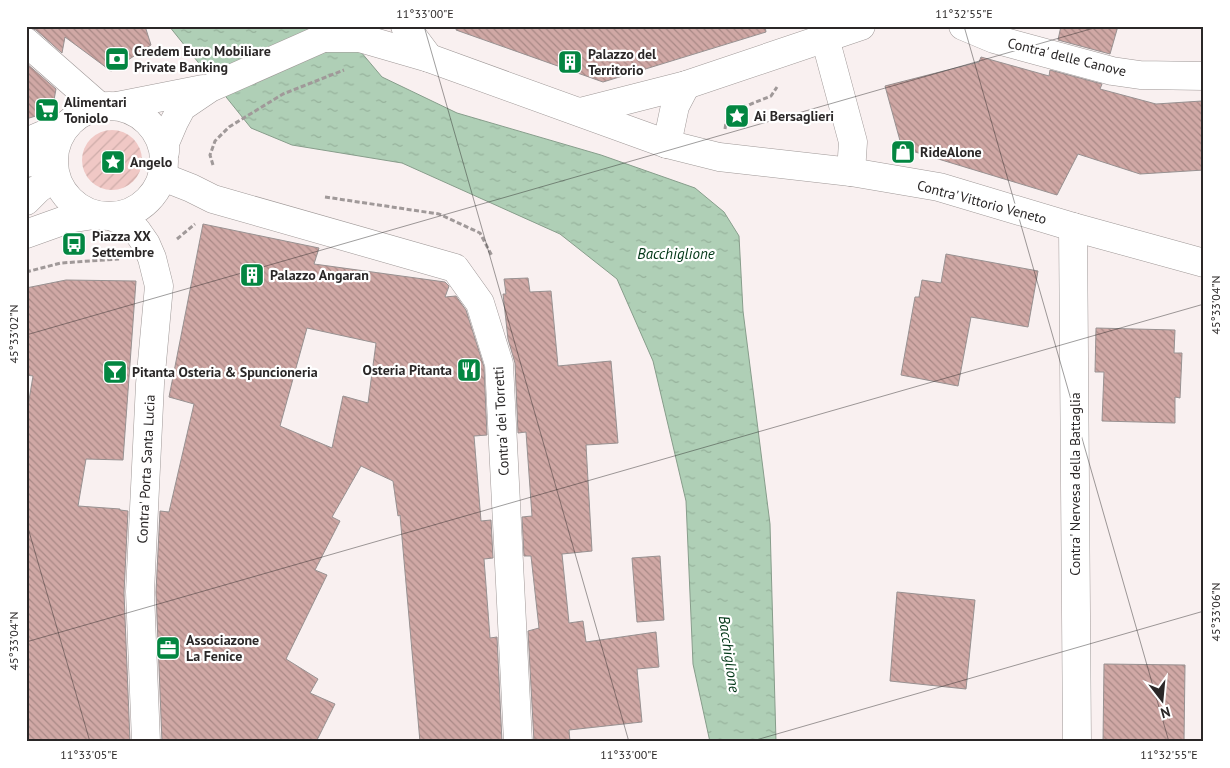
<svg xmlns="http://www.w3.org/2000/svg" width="1230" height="768" viewBox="0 0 1230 768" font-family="'PT Sans',sans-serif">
	<defs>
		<pattern id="garden-furrows" width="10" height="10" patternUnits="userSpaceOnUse" patternTransform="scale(1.25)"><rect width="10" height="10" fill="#f0c8c5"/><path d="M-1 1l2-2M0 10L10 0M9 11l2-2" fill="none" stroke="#ceaca9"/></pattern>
		<pattern id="water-ripples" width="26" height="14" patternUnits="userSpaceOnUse" patternTransform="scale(1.25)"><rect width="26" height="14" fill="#afcfb6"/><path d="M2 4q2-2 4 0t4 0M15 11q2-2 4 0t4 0" fill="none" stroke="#97b29c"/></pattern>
		<pattern id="building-back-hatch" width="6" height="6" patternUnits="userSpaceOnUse" patternTransform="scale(1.25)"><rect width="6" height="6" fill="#d0a8a5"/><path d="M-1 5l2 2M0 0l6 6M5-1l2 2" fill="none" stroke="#a98986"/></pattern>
	</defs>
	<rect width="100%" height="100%" fill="#f9f0f0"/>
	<circle fill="url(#garden-furrows)" cx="112" cy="160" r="30"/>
	<path fill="url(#water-ripples)" stroke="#879d8b" d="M169 26H339L382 77 457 113 601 155 695 188 724 212 739 236 743 311 770 524 776 742H710L693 664 686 501 653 361 617 279 560 234 402 163 292 145 251 128Z"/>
	<g fill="url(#building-back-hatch)" stroke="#989191" fill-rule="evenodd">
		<path d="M26 26H145L151 45 111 71 65 37 62 53 36 30Z"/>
		<path d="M457 26H765L766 32 603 82 456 30Z"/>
		<path d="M1061 26H1118L1110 54 1058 40Z"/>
		<path d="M981 57 1049 76 1050 70 1102 84 1100 89 1156 104 1202 101 1204 170 1140 174 1078 154 1057 195 902 148 885 86 979 62Z"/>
		<path d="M26 63 56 89 52 111 26 119Z"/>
		<path d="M203 224 319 248 314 264 445 282 449 286 445 297 456 296 466 310 484 367 487 435 474 436 481 521 491 520 493 558 484 559 490 638 497 637 502 742H420L400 515 398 516 393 481 361 466 332 517 340 521 315 570 327 575 286 659 318 679 310 693 335 704 316 742H162L156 592 160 511 169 512 194 404 169 397ZM307 328 376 343 368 403 343 396 332 448 280 426Z"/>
		<path d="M946 254 1038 271 1028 327 971 317 958 386 901 375 915 297H919L922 280 941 283Z"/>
		<path d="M528 278 530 292 551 291 558 366 611 361 618 443 586 445 592 551 562 554 569 623 583 621 586 642 656 632 659 667 637 669 642 722 569 730 570 742H534L528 631 539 628 531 556H524L522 517 532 516 526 432 518 433 515 363 508 339 503 294H506L504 279Z"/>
		<path d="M66 280 136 281 123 460 86 459 78 506 120 509V510L128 511 124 593 130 742H26V418L33 376 26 375V288Z"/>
		<path d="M1096 328 1175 330 1174 353H1182L1180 398 1175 397V423L1102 421 1104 372H1095Z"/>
		<path d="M660 556 664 620 637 622 632 558Z"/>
		<path d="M897 592 975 600 966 689 890 681Z"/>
		<path d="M1104 664 1185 665 1184 742H1103Z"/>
	</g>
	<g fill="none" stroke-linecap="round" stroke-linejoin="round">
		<defs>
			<g id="minor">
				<path d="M405 26 429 58"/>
				<path d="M963 26 994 39 1112 71 1140 75 1204 76"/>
				<path d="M323 38H360L429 58 667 144 719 157 851 172 939 187 1073 227 1204 263"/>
				<path d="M825 38 853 142 851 172"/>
				<path d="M26 42 99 106"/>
				<path d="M580 112 686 85 861 26"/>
				<path d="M667 144 675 106 686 85"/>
				<path d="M163 177 191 188 213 199 455 268 480 303 499 364 518 742"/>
				<path d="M113 217 128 223 137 231 146 244 152 258 159 286 150 384 140 592 146 742"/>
				<path d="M1073 227 1077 742"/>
			</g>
			<g id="tertiary">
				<circle cx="109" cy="161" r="55"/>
				<path d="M117 106 203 89"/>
				<path d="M26 142 68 124"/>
				<path d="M165 152V143L174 122 182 107 210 88 323 38 331 26"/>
				<path d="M26 163 53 158"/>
				<path d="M26 201 38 189 55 177"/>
				<path d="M26 234 68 219 94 215"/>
			</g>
		</defs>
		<use href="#minor" stroke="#9f9897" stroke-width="29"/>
		<use href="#tertiary" stroke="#9f9897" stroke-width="29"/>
		<g stroke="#a09999" stroke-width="3" stroke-dasharray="5 2.5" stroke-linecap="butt">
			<path d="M725 129 727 117 751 104 771 96 777 87"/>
			<path d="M213 165 210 155 215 141 229 127 283 94 344 70"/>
			<path d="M325 197 439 214 480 233 492 256"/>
			<path d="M177 239 195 224"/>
			<path d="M26 272 61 263 119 259"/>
		</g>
		<use href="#minor" stroke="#fff" stroke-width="28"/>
		<use href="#tertiary" stroke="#fff" stroke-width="28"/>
	</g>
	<path fill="none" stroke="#2a2727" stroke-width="1" stroke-opacity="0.45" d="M424 26 629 742M964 26 1169 742M26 27 30 26M26 335 1101 26M26 521 90 742M26 642 1204 304M749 742 1204 611"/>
	<defs>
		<symbol id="bank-square" viewBox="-11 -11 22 22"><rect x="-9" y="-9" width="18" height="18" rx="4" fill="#038641" stroke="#fff"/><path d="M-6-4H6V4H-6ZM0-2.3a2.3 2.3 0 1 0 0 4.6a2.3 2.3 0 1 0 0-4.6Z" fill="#fff"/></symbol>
		<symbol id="building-square" viewBox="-11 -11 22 22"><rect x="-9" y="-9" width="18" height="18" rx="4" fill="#038641" stroke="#fff"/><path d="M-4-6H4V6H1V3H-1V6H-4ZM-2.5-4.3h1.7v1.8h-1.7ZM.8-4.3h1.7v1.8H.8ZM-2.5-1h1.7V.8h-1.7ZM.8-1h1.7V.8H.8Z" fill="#fff"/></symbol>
		<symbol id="supermarket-square" viewBox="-11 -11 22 22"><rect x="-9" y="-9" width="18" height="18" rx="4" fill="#038641" stroke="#fff"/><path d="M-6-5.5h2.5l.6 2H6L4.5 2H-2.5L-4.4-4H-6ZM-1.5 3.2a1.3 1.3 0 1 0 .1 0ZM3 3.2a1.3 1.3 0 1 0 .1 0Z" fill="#fff"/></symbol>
		<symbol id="sight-square" viewBox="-11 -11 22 22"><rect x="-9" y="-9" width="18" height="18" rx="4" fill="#038641" stroke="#fff"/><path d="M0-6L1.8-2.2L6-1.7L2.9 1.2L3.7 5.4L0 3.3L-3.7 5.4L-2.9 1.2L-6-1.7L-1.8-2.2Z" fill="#fff"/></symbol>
		<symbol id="shop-square" viewBox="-11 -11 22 22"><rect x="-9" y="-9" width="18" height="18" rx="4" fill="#038641" stroke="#fff"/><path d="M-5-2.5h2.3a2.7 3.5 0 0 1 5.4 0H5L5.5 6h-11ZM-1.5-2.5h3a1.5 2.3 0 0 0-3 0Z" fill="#fff"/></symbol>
		<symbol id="bus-square" viewBox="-11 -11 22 22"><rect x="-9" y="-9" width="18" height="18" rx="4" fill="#038641" stroke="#fff"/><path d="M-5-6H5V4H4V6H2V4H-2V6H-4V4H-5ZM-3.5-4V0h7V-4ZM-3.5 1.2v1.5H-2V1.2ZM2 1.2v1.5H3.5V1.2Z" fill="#fff"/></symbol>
		<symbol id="restaurant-square" viewBox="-11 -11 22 22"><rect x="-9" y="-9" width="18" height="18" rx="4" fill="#038641" stroke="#fff"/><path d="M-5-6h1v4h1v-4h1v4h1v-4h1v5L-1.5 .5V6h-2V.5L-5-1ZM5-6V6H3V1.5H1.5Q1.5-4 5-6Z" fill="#fff"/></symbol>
		<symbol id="bar-square" viewBox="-11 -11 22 22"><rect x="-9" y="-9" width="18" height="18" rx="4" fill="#038641" stroke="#fff"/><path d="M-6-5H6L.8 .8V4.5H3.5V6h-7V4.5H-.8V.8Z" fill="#fff"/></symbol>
		<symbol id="office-square" viewBox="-11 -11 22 22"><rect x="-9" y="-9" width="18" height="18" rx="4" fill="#038641" stroke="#fff"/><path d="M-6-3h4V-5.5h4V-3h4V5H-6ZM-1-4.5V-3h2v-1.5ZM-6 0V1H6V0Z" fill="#fff"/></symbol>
	</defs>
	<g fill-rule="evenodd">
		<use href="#bank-square" x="103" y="45" width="28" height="28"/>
		<use href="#building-square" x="556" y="48" width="28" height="28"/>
		<use href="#supermarket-square" x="33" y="96" width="28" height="28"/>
		<use href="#sight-square" x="723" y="102" width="28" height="28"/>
		<use href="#shop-square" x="889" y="138" width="28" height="28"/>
		<use href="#sight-square" x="99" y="148" width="28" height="28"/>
		<use href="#bus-square" x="60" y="230" width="28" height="28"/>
		<use href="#building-square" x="238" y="261" width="28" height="28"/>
		<use href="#restaurant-square" x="455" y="356" width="28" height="28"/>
		<use href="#bar-square" x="101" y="358" width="28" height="28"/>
		<use href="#office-square" x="154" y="634" width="28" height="28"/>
	</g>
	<g text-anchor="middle" stroke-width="4.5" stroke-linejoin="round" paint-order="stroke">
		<g font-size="14" font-weight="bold" fill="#2a2727" stroke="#fff" text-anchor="start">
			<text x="134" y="56">Credem Euro Mobiliare<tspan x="134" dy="16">Private Banking</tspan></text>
			<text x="588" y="59">Palazzo del<tspan x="588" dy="16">Territorio</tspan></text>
			<text x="64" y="107">Alimentari<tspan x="64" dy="16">Toniolo</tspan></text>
			<text x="754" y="121">Ai Bersaglieri</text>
			<text x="920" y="157">RideAlone</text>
			<text x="130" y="167">Angelo</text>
			<text x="92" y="241">Piazza XX<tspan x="92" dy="16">Settembre</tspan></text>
			<text x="270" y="280">Palazzo Angaran</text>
			<text x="452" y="375" text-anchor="end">Osteria Pitanta</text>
			<text x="132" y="377">Pitanta Osteria &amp; Spuncioneria</text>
			<text x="186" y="645">Associazone<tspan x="186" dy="16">La Fenice</tspan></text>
		</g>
		<g font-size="14" fill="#2a2727" stroke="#fff">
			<text transform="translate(1067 57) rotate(14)" y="5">Contra' delle Canove</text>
			<text transform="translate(982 202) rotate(15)" y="5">Contra' Vittorio Veneto</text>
			<text transform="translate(501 421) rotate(-93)" y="5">Contra' dei Torretti</text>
			<text transform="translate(146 469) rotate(-87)" y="5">Contra' Porta Santa Lucia</text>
			<text transform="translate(1075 484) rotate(-90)" y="5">Contra' Nervesa della Battaglia</text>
		</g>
		<g font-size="15" font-style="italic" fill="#003616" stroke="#fff">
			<text x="676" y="259">Bacchiglione</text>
			<text transform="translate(729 654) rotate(82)" y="5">Bacchiglione</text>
		</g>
	</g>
	<rect width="1230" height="768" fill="none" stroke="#ffffff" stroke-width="55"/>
	<g transform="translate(1162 700) rotate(164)" stroke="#ffffff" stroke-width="4" paint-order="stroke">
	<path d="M0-4L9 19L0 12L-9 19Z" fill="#2a2727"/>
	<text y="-8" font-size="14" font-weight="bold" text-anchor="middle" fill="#2a2727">N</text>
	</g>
	<rect x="28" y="28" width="1174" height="712" fill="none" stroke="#2a2727" stroke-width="2"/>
	<g font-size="12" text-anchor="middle" fill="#2a2727">
		<text x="425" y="18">11°33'00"E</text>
		<text x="964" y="18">11°32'55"E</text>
		<text transform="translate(1216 305) rotate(-90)" y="4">45°33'04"N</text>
		<text transform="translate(14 334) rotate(-90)" y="4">45°33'02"N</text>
		<text transform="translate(1216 612) rotate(-90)" y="4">45°33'06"N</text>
		<text transform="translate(14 641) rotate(-90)" y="4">45°33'04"N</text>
		<text x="89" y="759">11°33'05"E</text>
		<text x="629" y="759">11°33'00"E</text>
		<text x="1169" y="759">11°32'55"E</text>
	</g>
</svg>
